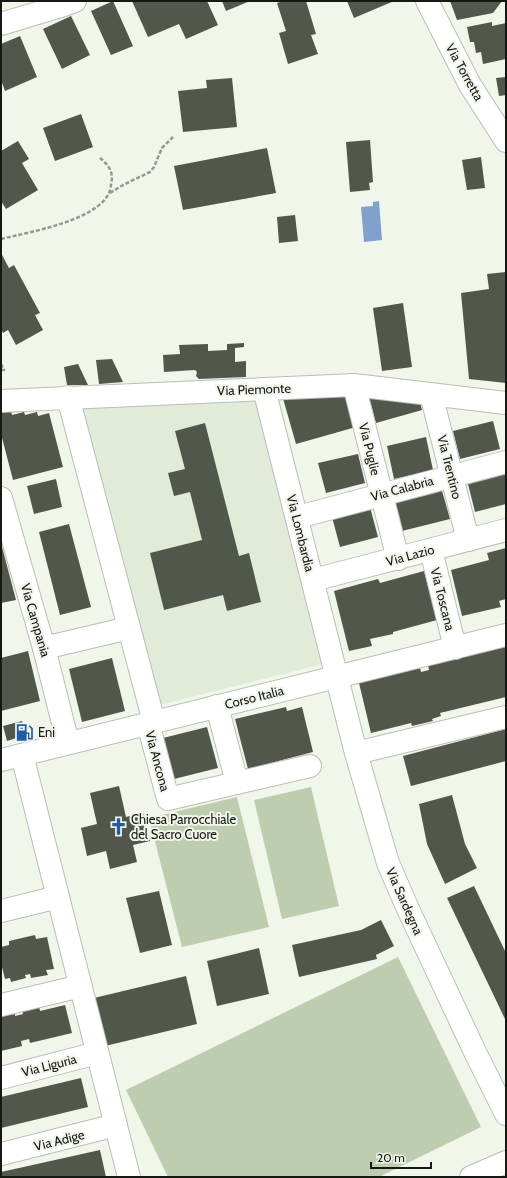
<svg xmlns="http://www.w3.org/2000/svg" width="507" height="1178" viewBox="0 0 507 1178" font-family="Cabin,sans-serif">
	<rect width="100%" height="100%" fill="#f0f6ea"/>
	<path fill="#e1ebd8" d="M255 398 323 664 155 706 78 409Z"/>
	<g fill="#bdcdad">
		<path d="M311 787 339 906 282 919 254 800Z"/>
		<path d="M237 797 269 927 182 947 149 818Z"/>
		<path d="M398 957 481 1127 379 1177H168L126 1090Z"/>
	</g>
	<path fill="#80a0cd" d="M379 201 382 240 364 242 361 207 373 206V202Z"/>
	<g fill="#52574c">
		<path d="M113 1 133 46 111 55 91 11Z"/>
		<path d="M132 1H207L218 25 186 39 179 24 148 37Z"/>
		<path d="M222 1H250L226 11Z"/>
		<path d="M283 1H306L316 34 311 35 318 54 288 64 279 33 286 31 277 3Z"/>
		<path d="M347 1H394L354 18Z"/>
		<path d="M450 1H502L493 13 457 20Z"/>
		<path d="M71 16 90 55 62 69 43 29Z"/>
		<path d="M492 22V26L506 23V59L483 64 481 52 476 53 474 42H470L467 27Z"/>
		<path d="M20 36 37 77 5 91 1 80V44Z"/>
		<path d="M506 77V95L499 96 496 78Z"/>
		<path d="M232 78 237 127 183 132 178 91 207 88 206 80Z"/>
		<path d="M81 114 93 147 55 161 43 128Z"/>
		<path d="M370 140 373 182 369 183 370 190 350 192 346 142Z"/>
		<path d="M18 141 29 159 22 163 38 190 6 209 1 201V151Z"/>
		<path d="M267 148 276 193 183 210 174 166Z"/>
		<path d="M481 157 485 188 467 190 462 160Z"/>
		<path d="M295 215 298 241 279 243 277 217Z"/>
		<path d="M1 253 9 268 14 265 40 313 35 315 43 330 16 345 8 330 3 333 1 329 2 318 1 316Z"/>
		<path d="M506 272V383L469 379 461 293 489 289 487 274Z"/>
		<path d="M403 303 412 367 382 371 373 308Z"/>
		<path d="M244 343V347L235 348V362L246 361V377L199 379 196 376 197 372 195 370 164 372 163 355 180 354 179 345 208 344V351L227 350V344Z"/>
		<path d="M112 359 123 382 99 384 96 360Z"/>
		<path d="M78 364 88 385H67L64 367Z"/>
		<path d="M346 393 356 427 296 444 282 395Z"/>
		<path d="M368 393 419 399 422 410 376 423Z"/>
		<path d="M11 411 12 415 24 412 25 415 37 412 38 416 49 413 63 467 13 480 1 434V413Z"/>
		<path d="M493 421 500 449 460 459 453 431Z"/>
		<path d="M205 423 239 556 249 553 261 602 227 611 223 595 164 610 150 553 202 540 190 492 174 496 168 473 185 469 175 431Z"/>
		<path d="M426 437 433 470 394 479 387 446Z"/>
		<path d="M358 454 365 483 326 493 318 463Z"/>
		<path d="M506 474V504L475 512 468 484Z"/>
		<path d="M56 479 62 507 34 514 27 486Z"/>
		<path d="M440 484 450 519 402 531 393 496Z"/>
		<path d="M370 507 378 537 340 547 332 517Z"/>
		<path d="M69 524 91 607 60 615 39 532Z"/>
		<path d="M1 543 16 600 1 603Z"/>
		<path d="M506 548V599L499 601 501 607 462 616 451 570 489 560 487 553Z"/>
		<path d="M424 571 437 620 393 632V634L370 639 372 646 349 651 334 591 378 579 380 583Z"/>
		<path d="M506 646V697L440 713 441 716 432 719 433 721 412 726 411 723 371 733 359 683 420 668 421 672 429 670 428 665Z"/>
		<path d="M28 651 40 701 1 711V658Z"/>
		<path d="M112 658 125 711 82 722 69 669Z"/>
		<path d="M286 707 287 711 302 707 313 752 248 769 235 719Z"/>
		<path d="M22 721 26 735 7 741 3 726Z"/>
		<path d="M207 727 218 768 174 779 163 738Z"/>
		<path d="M506 729V761L411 786 403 756Z"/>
		<path d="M119 786 126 817 143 813 150 841 133 845 137 862 110 869 106 851 87 856 81 828 97 824 90 793Z"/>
		<path d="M452 795 465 844 477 868 445 884 427 844 419 804Z"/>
		<path d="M474 886 506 953V1021L447 898Z"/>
		<path d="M159 891 172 945 140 953 126 898Z"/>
		<path d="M381 920 394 946 376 955 377 959 299 977 292 945 361 930Z"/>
		<path d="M35 935 36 939 47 937 54 969 46 970 48 975 31 978 30 974 25 975 26 978 11 982 10 978 5 979 1 963V947L9 945V941Z"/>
		<path d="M259 948 269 994 217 1006 207 961Z"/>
		<path d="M186 976 197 1024 105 1046 94 998Z"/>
		<path d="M65 1005 72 1033 30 1043 29 1039 21 1041 22 1046 1 1051 2 1016 15 1014V1016L23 1014 22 1010 39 1006 40 1011Z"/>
		<path d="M81 1078 88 1107 1 1128V1097Z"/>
		<path d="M100 1150 106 1177H1V1172Z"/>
	</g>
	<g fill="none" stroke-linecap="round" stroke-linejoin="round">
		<defs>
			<g id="minor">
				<path d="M1 24 64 5 75 1"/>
				<path d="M354 385 398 559"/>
				<path d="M264 389 356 753 388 863 408 909 476 1054 506 1114"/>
				<path d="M431 394 468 540"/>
				<path d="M68 397 154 722"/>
				<path d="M1 498 44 648 68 743"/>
				<path d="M298 517 506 462"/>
				<path d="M431 550 455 648"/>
				<path d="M313 580 506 530"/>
				<path d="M44 648 129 628"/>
				<path d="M217 706 237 783"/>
				<path d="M148 723 168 799 310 766"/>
				<path d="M356 753 506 717"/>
				<path d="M22 755 129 1177"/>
				<path d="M1 911 58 897"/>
				<path d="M1 1005 81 986"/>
				<path d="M1 1078 97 1053"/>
				<path d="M1 1154 116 1125"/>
				<path d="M471 1177 506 1162"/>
			</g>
			<g id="tertiary">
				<path d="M427 1 470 85 506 141"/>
				<path d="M1 401 354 385 506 403"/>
				<path d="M1 760 506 635"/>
			</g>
		</defs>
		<use href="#minor" stroke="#b9bfb3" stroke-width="24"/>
		<use href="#tertiary" stroke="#b9bfb3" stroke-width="24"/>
		<g stroke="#94988f" stroke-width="2.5" stroke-dasharray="4 2" stroke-linecap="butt">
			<path d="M110 193 123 185 150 172 154 167 162 148 173 137"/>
			<path d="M1 239C29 232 96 221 109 193 110 191 111 187 111 184 114 173 109 165 100 158"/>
			<path d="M1 364 4 370H1"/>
		</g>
		<use href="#minor" stroke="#fff" stroke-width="22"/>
		<use href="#tertiary" stroke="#fff" stroke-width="22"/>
	</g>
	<defs>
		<symbol id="fuel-bare" viewBox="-9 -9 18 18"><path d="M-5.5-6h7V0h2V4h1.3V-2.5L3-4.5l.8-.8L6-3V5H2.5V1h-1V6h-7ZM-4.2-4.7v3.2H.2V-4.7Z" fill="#1e5bac" stroke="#f0f6ea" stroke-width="2.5" paint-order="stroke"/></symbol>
		<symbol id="church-bare" viewBox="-9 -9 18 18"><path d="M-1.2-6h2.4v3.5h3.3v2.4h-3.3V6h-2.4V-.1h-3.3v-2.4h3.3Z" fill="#1e5bac" stroke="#f0f6ea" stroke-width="2.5" paint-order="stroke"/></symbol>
	</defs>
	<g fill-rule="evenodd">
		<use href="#fuel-bare" x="12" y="720" width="25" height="25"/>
		<use href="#church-bare" x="106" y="814" width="25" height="25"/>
	</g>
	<g text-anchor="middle" stroke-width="4" stroke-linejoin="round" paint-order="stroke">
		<g font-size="13" fill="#161813" stroke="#f0f6ea">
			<text transform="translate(465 72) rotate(61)" y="5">Via Torretta</text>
			<text transform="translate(254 389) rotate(-2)" y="5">Via Piemonte</text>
			<text transform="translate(370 449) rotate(76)" y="5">Via Puglie</text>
			<text transform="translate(450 467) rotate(76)" y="5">Via Trentino</text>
			<text transform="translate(402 488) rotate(-15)" y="5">Via Calabria</text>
			<text transform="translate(301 533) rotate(76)" y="5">Via Lombardia</text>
			<text transform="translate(410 555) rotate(-15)" y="5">Via Lazio</text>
			<text transform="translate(443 599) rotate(76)" y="5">Via Toscana</text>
			<text transform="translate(36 620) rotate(74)" y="5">Via Campania</text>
			<text transform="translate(254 697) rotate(-14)" y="5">Corso Italia</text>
			<text transform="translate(158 761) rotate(75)" y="5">Via Ancona</text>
			<text transform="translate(405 901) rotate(66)" y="5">Via Sardegna</text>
			<text transform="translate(49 1065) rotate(-14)" y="5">Via Liguria</text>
			<text transform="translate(59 1140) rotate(-14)" y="5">Via Adige</text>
		</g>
		<g font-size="13" fill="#161813" stroke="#f0f6ea" text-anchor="start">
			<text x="38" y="737">Eni</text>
			<text x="131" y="824">Chiesa Parrocchiale<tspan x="131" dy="15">del Sacro Cuore</tspan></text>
		</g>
	</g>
	<rect width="507" height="1178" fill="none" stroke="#161813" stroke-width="4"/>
	<path d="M371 1162v6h60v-6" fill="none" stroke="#161813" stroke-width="2"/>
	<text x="377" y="1162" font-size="12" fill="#161813" stroke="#f0f6ea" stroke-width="3" paint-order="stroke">20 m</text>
</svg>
